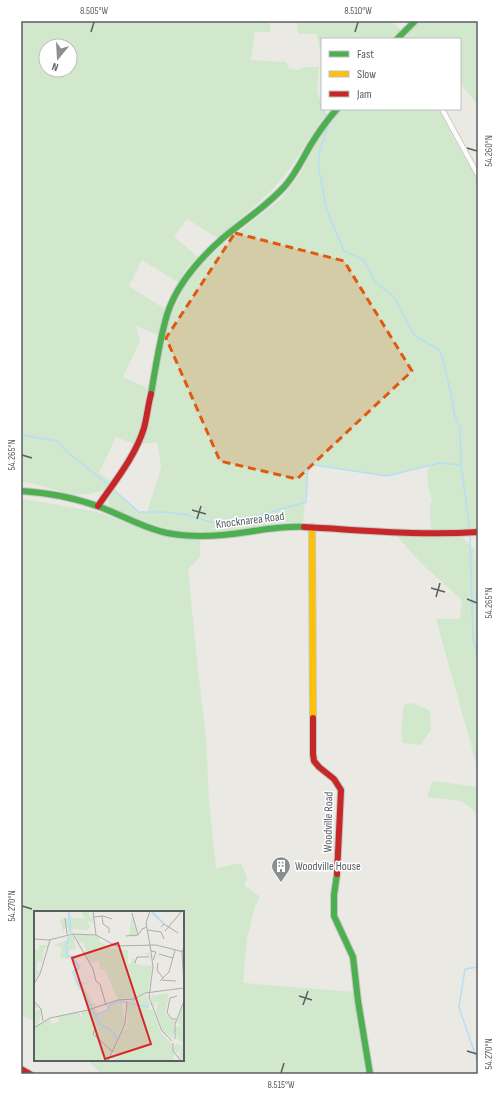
<svg xmlns="http://www.w3.org/2000/svg" width="499" height="1095" viewBox="0 0 499 1095" font-family="'Sofia Sans Condensed',sans-serif">
	<rect width="100%" height="100%" fill="#eae9e4"/>
	<g fill="#d1e8cd" fill-rule="evenodd">
		<path d="M21 21H270V32H255L251 60 286 62 289 69 297 70 306 67H319L317 92 322 103V109H325L327 114 321 121 289 170 271 191 219 239 187 219 174 237 198 257 185 270 179 283 142 260 129 286 165 309 159 335 136 326 140 341 123 377 147 388 141 426 134 444 116 437 99 473 111 481 105 490 90 494 71 495 53 489 21 481ZM46 46H70V70H46Z"/>
		<path d="M297 21H391L400 29V32L393 39H322V54L319 47 317 34H299L297 29Z"/>
		<path d="M420 21H478V105L460 83V39H403Z"/>
		<path d="M342 109H439L452 135 478 181V529L468 531V529L431 530 430 505 432 501 428 486 427 472 430 465 387 476 308 464 303 523 285 522 227 531 189 533 167 530 154 527 114 510 110 506 108 501 114 490 139 512H147L161 468V465L157 442 142 444 152 411 157 378 166 331 170 317 184 288 202 263 229 240 282 198 300 174 315 145 325 130Z"/>
		<path d="M21 499 43 502 97 512 159 535 200 540V557L188 569 198 671 206 738 209 800 216 868 241 863 247 877 244 885 260 897 255 906 247 939 243 983 354 992 359 1029 367 1074H102L87 1060H183V912H35V1021L21 1016Z"/>
		<path d="M397 536 462 537 475 550 477 640 478 643V770L436 619H460L462 600 421 563Z"/>
		<path d="M413 703 430 711 431 730 420 745 403 743 401 730 404 705Z"/>
		<path d="M433 781 478 787V814L462 801 427 797Z"/>
	</g>
	<g fill="none" stroke-linecap="round" stroke-linejoin="round">
		<g stroke="#b6def7" stroke-width="1.5">
			<path d="M319 102 322 108"/>
			<path d="M322 109 325 115"/>
			<path d="M328 126 319 154V170L327 211 344 251 364 260 375 282 394 297 414 335 439 350 442 356 452 398 454 413 460 428 461 465 470 531"/>
			<path d="M21 435 57 441 67 452 109 485"/>
			<path d="M114 490 139 512H162L175 513 183 514 215 523 243 520 306 502 308 464 387 476 440 463 461 465"/>
			<path d="M470 535 473 639 478 655"/>
			<path d="M478 967 465 969 459 1007 478 1063"/>
		</g>
		<defs>
			<path id="street" d="M442 109 478 175"/>
			<g id="fast">
				<path d="M397 39 415 21"/>
				<path d="M151 394C155 370 159 345 165 322 173 288 198 260 223 238 243 221 266 207 284 187 295 175 302 160 310 146 318 133 327 120 337 109"/>
				<path d="M21 491C52 493 82 499 110 511 129 519 147 529 167 533 193 538 221 536 247 532 266 529 285 526 304 527"/>
				<path d="M337 874 334 895V916L353 957 358 1001 370 1074"/>
			</g>
			<path id="slow" d="M312 527 313 718"/>
			<g id="jam">
				<path d="M98 506C115 481 135 457 144 428 147 417 148 405 151 394"/>
				<path d="M304 527C362 530 420 536 478 532"/>
				<path d="M313 718V754L314 761 319 767 334 779 341 790 337 874"/>
				<path d="M21 1069 30 1074"/>
			</g>
		</defs>
		<use href="#street" stroke="#c6c6c5" stroke-width="6"/>
		<use href="#fast" stroke="#c6c7c6" stroke-width="8"/>
		<use href="#slow" stroke="#c6c7c6" stroke-width="8"/>
		<use href="#jam" stroke="#c6c7c6" stroke-width="8"/>
		<use href="#street" stroke="#fcfcfb" stroke-width="4.5"/>
		<use href="#fast" stroke="#4caf50" stroke-width="6"/>
		<use href="#slow" stroke="#ffc107" stroke-width="6"/>
		<use href="#jam" stroke="#c62828" stroke-width="6"/>
	</g>
	<path fill="#e15910" fill-opacity="0.2" stroke="#e15910" stroke-width="3" stroke-dasharray="8 5" stroke-linejoin="round" d="M235 233 344 261 412 371 297 479 220 461 166 338Z"/>
	<path fill="none" stroke="#595e63" stroke-width="1.5" d="M91 32 94 22M355 32 358 22M467 148 477 151M22 455 32 458M192 510 206 514M197 519 201 506M431 588 445 592M436 597 440 583M467 599 477 603M22 906 32 909M299 996 312 1000M303 1005 308 991M467 1051 477 1054M281 1073 284 1063"/>
	<defs>
		<symbol id="building-pin" viewBox="-11 -11 22 30"><path d="M0 17L-7.5 6A9.5 9.5 0 1 1 7.5 6Z" fill="#8c8f90" stroke="#fff"/><path d="M-4-6H4V6H1V3H-1V6H-4ZM-2.5-4.3h1.7v1.8h-1.7ZM.8-4.3h1.7v1.8H.8ZM-2.5-1h1.7V.8h-1.7ZM.8-1h1.7V.8H.8Z" fill="#fff"/></symbol>
	</defs>
	<g fill-rule="evenodd">
		<use href="#building-pin" x="270" y="855" width="22" height="30"/>
	</g>
	<g text-anchor="middle" stroke-width="3" stroke-linejoin="round" paint-order="stroke">
		<g font-size="12" fill="#595e63" stroke="#fff">
			<text transform="translate(250 520) rotate(-7)" y="4">Knocknarea Road</text>
			<text transform="translate(328 822) rotate(-89)" y="4">Woodville Road</text>
		</g>
		<g font-size="12" fill="#595e63" stroke="#fff" text-anchor="start">
			<text x="295" y="870">Woodville House</text>
		</g>
	</g>
	<g transform="translate(34 911)">
		<rect width="150" height="150" fill="#eae9e4"/>
		<path d="M47 0H55V6H59L60 13 53 9 56 16 53 19 38 18 39 22H36L34 17 30 18V23L26 9 34 6 51 8ZM98 3 102 18V26L92 24 95 23ZM38 23 42 28 40 30 42 37 33 41 34 46 41 48 26 47 28 36 20 34 33 29ZM41 23 65 25V30L76 37 94 39V53H97L99 47 102 49V53L118 55 115 45 111 42H115L118 57 114 81 100 87 88 88 92 90H88L91 112 85 123 80 139 90 117 93 118 92 112 96 113 93 109V91L112 83 117 95H114V98L119 99 127 122 137 132 141 145H139L140 150H82L77 147 83 145 78 140 74 150H0V91L6 96 1 98 2 101 6 97 7 101 5 113 16 107 17 113 25 111 24 105 18 106 24 105 45 101 50 111 47 101 61 97 64 103 74 99 73 94 84 89 71 59 66 58 65 50 55 52 49 41 52 40 49 31 45 32ZM0 28 1 39 5 38V34H14V37H10L8 51 4 50 2 59 6 60 2 69 0 68ZM44 70 54 72 49 75 58 89 56 91 64 95 57 96 54 88 47 78 44 79 41 71ZM135 82 131 103 141 111 139 117 147 114 143 111 150 90V132L142 128 145 127 142 126V119L138 127 130 122 122 102 124 91H121L120 97 116 85ZM142 133 150 134V150L144 146 147 140 141 142 139 139Z" fill="#d1e8cd"/>
		<path fill="none" stroke="#b6def7" stroke-width="2" d="M35 0 36 22M117 0 130 13M35 25 32 35 34 46 38 45 44 54 45 57 39 61 43 70 66 113 78 120 83 128M93 92 115 96M61 104 75 99 74 96 82 91H92"/>
		<path fill="none" stroke="#acadac" stroke-width="1" d="M59 0 62 24M116 0 112 12 116 34M98 2 104 24M68 5 69 13 75 17V22M60 6 69 5 78 8M31 7 33 23M127 16 130 13 144 22M114 19 127 21 130 28M131 20 148 0M39 23 59 58 62 70 66 73 72 94M104 24 108 18 113 16M92 25 104 24M0 28 15 29 39 23 62 24 82 35 122 34 150 41M116 34 119 56 115 86 128 120 138 130M150 35 148 42 150 73M117 40 122 41 119 49M125 43 139 47M101 52 103 46H115M124 52 123 59 129 67M128 69 142 70M126 70 135 61 141 39M0 73 6 63 16 29M0 90 7 98 9 110M142 108H138L133 102 136 87 143 85M0 117 16 107 54 99 84 89 100 88 111 82 150 77M61 117 59 123 79 141M141 128V113L150 90M139 132V140L147 150M74 150 91 113 93 90"/>
		<path fill="#d62828" fill-opacity="0.15" stroke="#d62828" stroke-width="2" d="M84 32 117 133 71 148 38 47Z"/>
		<rect width="150" height="150" fill="none" stroke="#595e63" stroke-width="2"/>
	</g>
	<rect width="499" height="1095" fill="none" stroke="#ffffff" stroke-width="44"/>
	<rect x="321" y="38" width="140" height="72" fill="#ffffff" stroke="#bdbfc1"/>
	<rect x="329" y="51" width="20" height="6" fill="#4caf50" stroke="#bdbfc1"/>
	<text x="357" y="58" font-size="12" fill="#595e63">Fast</text>
	<rect x="329" y="71" width="20" height="6" fill="#ffc107" stroke="#bdbfc1"/>
	<text x="357" y="78" font-size="12" fill="#595e63">Slow</text>
	<rect x="329" y="91" width="20" height="6" fill="#c62828" stroke="#bdbfc1"/>
	<text x="357" y="98" font-size="12" fill="#595e63">Jam</text>
	<g transform="translate(58 58) rotate(198)"><circle r="19" fill="#ffffff" stroke="#bdbfc1"/>
	<path d="M0-3L7 15L0 10L-7 15Z" fill="#8c8f90"/>
	<text y="-6" font-size="11" font-weight="bold" text-anchor="middle" fill="#595e63">N</text>
	</g>
	<rect x="22" y="22" width="455" height="1051" fill="none" stroke="#595e63" stroke-width="1.5"/>
	<g font-size="10" text-anchor="middle" fill="#595e63">
		<text x="94" y="14">8.505°W</text>
		<text x="358" y="14">8.510°W</text>
		<text transform="translate(488 151) rotate(-90)" y="4">54.260°N</text>
		<text transform="translate(11 455) rotate(-90)" y="4">54.265°N</text>
		<text transform="translate(488 603) rotate(-90)" y="4">54.265°N</text>
		<text transform="translate(11 906) rotate(-90)" y="4">54.270°N</text>
		<text transform="translate(488 1054) rotate(-90)" y="4">54.270°N</text>
		<text x="281" y="1088">8.515°W</text>
	</g>
</svg>
